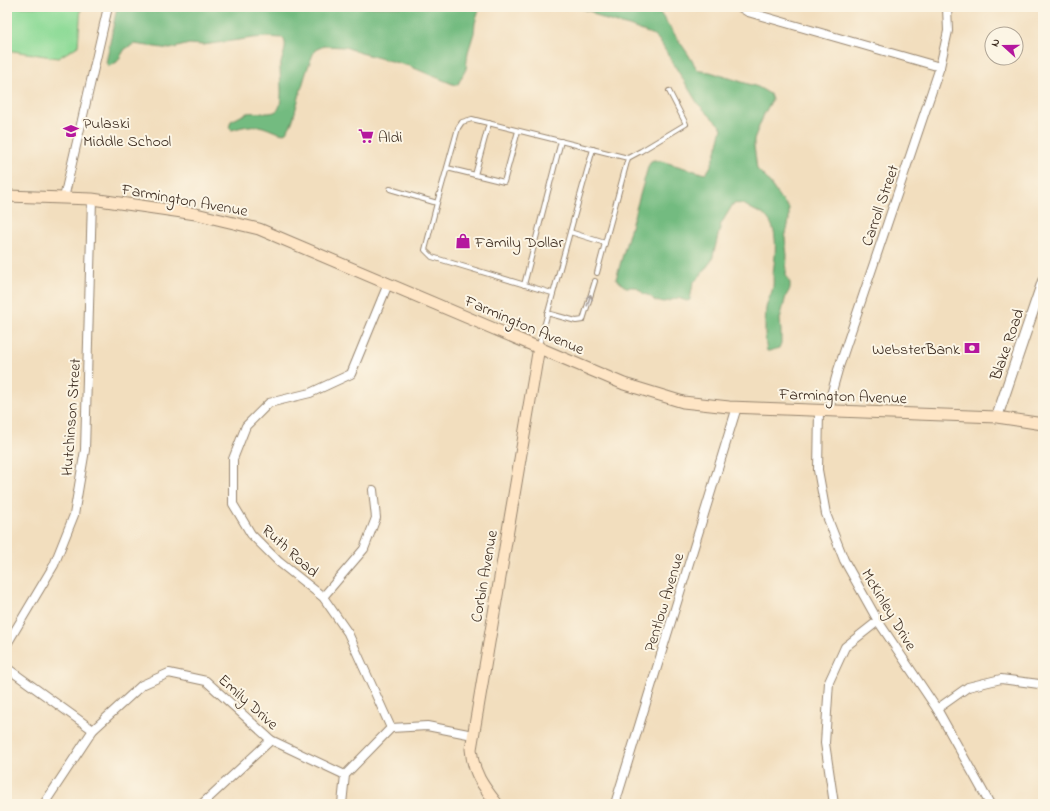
<svg xmlns="http://www.w3.org/2000/svg" width="1050" height="811" viewBox="0 0 1050 811" font-family="'Indie Flower',sans-serif">
	<rect width="100%" height="100%" fill="#fcf5e5"/>
	<filter id="ink" filterUnits="userSpaceOnUse"><feTurbulence type="fractalNoise" baseFrequency=".025" numOctaves="2"/><feDisplacementMap in="SourceGraphic" scale="8" xChannelSelector="R" yChannelSelector="G"/><feConvolveMatrix kernelMatrix="1 2 1 2 8 2 1 2 1" color-interpolation-filters="sRGB"/></filter>
	<filter id="wash" filterUnits="userSpaceOnUse"><feTurbulence type="fractalNoise" baseFrequency=".012" numOctaves="4" result="noise"/><feDisplacementMap in="SourceGraphic" scale="16" xChannelSelector="R" yChannelSelector="G"/><feGaussianBlur stdDeviation="0.9" result="paint"/><feColorMatrix in="noise" values="0 0 0 0 0 0 0 0 0 0 0 0 0 0 0 0 0 1.4 0 .05"/><feComposite in="paint" operator="in"/></filter>
	<g filter="url(#wash)">
		<rect width="100%" height="100%" fill="#f2debe"/>
		<path fill="#8fdb98" stroke="#65825b" d="M7 7H81L78 46 58 58 7 50Z"/>
		<g fill="#73bb80" stroke="#57724f">
			<path d="M117 7H480L475 23 474 33 468 52 466 69 458 84 455 85 409 66 361 53 345 47 324 46 315 50C308 64 302 86 298 101 294 113 294 125 284 134 276 133 270 129 263 127 253 124 241 127 232 130L229 128 231 121C234 119 236 119 239 117 242 116 244 114 247 113 254 111 275 117 279 108 283 97 280 79 280 68 281 58 289 46 283 38L266 37 253 38 203 45 189 44 170 49 134 44 125 49 117 62 109 66 106 63Z"/>
			<path d="M577 7H656L688 54 697 69 700 71 710 72 758 87 770 94 772 100 764 114 754 139V146L757 169 767 179 780 198 789 208V221L785 238 787 255 786 275 790 283V289L786 296 780 319 781 331V343L779 348 769 351H767C764 338 765 322 766 308 767 302 770 297 772 291 774 285 773 279 773 273 775 258 779 232 768 219 765 215 760 213 756 211 746 207 745 202 733 204L721 224 712 260 700 276 693 283 690 300 687 301 678 298 665 302 655 301 650 296 644 294 636 287H626L616 279 648 167 651 161 654 160 661 161 705 174C714 167 719 139 722 128L698 104 659 40 651 34 629 26 603 19 592 12Z"/>
		</g>
	</g>
	<g filter="url(#ink)">
		<g fill="none" stroke-linecap="round" stroke-linejoin="round">
			<defs>
				<g id="service">
					<path d="M628 158 641 151 686 124 669 91"/>
					<path d="M447 168 504 182 518 131"/>
					<path d="M475 175 489 123"/>
					<path d="M390 189 437 203 458 128 462 122 472 119 628 158 605 243 570 232 539 345"/>
					<path d="M437 203 425 250 432 257 552 293"/>
					<path d="M570 232 593 149"/>
					<path d="M597 273 605 243"/>
					<path d="M524 285 561 141"/>
					<path d="M547 313 576 321 583 320 595 281"/>
				</g>
				<g id="minor">
					<path d="M740 7 748 12 940 67"/>
					<path d="M64 198 108 7"/>
					<path d="M388 284 351 374 310 393 269 403 246 426 233 459V504L251 534 279 562 323 597 348 633 391 728"/>
					<path d="M819 410 818 470 826 514 844 560 878 621 937 709 990 804"/>
					<path d="M830 410 831 395 838 370 940 67 948 31 947 7"/>
					<path d="M323 597 364 549 376 518 373 490"/>
					<path d="M7 644 54 565 74 515 85 450 92 199"/>
					<path d="M7 668 93 730"/>
					<path d="M937 709 968 687 1001 679 1039 684 1043 686"/>
					<path d="M44 804 93 730 142 685 169 673 206 681 271 740 345 775"/>
					<path d="M202 804 271 740"/>
					<path d="M342 804 345 775 391 728 427 726 473 735"/>
					<path d="M615 804 737 407"/>
					<path d="M834 804 825 743 829 682 845 647 878 621"/>
				</g>
				<path id="tertiary" d="M997 417 1043 281"/>
				<g id="secondary">
					<path d="M7 196 92 199 196 214 259 229 624 384 683 402 729 407 997 417 1043 424"/>
					<path d="M497 804C483 786 473 773 471 749L539 347"/>
				</g>
			</defs>
			<use href="#service" stroke="#96846e" stroke-width="6"/>
			<use href="#minor" stroke="#96846e" stroke-width="10"/>
			<use href="#tertiary" stroke="#96846e" stroke-width="12"/>
			<use href="#secondary" stroke="#96846e" stroke-width="13"/>
			<use href="#service" stroke="#fff" stroke-width="4"/>
			<use href="#minor" stroke="#fff" stroke-width="8"/>
			<use href="#tertiary" stroke="#fff" stroke-width="10"/>
			<use href="#secondary" stroke="#fee5c5" stroke-width="11"/>
		</g>
		<defs><path id="oneway-shaft" d="M-6 0H5M1.5-3L5.5 0L1.5 3" fill="none" stroke-width="1.6" stroke-linecap="round" stroke-linejoin="round"/></defs>
		<use stroke="#a79f9a" href="#oneway-shaft" transform="translate(589 300) rotate(-73)"/>
	</g>
	<defs>
		<symbol id="school-bare" viewBox="-9 -9 18 18"><path d="M0-5L7-2L0 1L-7-2ZM-4 1L0 2.5L4 1V4Q0 6-4 4Z" fill="#b5179e" stroke="#fcf5e5" stroke-width="2.5" paint-order="stroke"/></symbol>
		<symbol id="supermarket-bare" viewBox="-9 -9 18 18"><path d="M-6-5.5h2.5l.6 2H6L4.5 2H-2.5L-4.4-4H-6ZM-1.5 3.2a1.3 1.3 0 1 0 .1 0ZM3 3.2a1.3 1.3 0 1 0 .1 0Z" fill="#b5179e" stroke="#fcf5e5" stroke-width="2.5" paint-order="stroke"/></symbol>
		<symbol id="shop-bare" viewBox="-9 -9 18 18"><path d="M-5-2.5h2.3a2.7 3.5 0 0 1 5.4 0H5L5.5 6h-11ZM-1.5-2.5h3a1.5 2.3 0 0 0-3 0Z" fill="#b5179e" stroke="#fcf5e5" stroke-width="2.5" paint-order="stroke"/></symbol>
		<symbol id="bank-bare" viewBox="-9 -9 18 18"><path d="M-6-4H6V4H-6ZM0-2.3a2.3 2.3 0 1 0 0 4.6a2.3 2.3 0 1 0 0-4.6Z" fill="#b5179e" stroke="#fcf5e5" stroke-width="2.5" paint-order="stroke"/></symbol>
	</defs>
	<g fill-rule="evenodd">
		<use href="#school-bare" x="60" y="120" width="22" height="22"/>
		<use href="#supermarket-bare" x="355" y="125" width="22" height="22"/>
		<use href="#shop-bare" x="452" y="230" width="22" height="22"/>
		<use href="#bank-bare" x="961" y="337" width="22" height="22"/>
	</g>
	<g text-anchor="middle" stroke-width="4" stroke-linejoin="round" paint-order="stroke">
		<g font-size="16" fill="#3b2a1e" stroke="#fcf5e5" text-anchor="start">
			<text x="83" y="128">Pulaski<tspan x="83" dy="18">Middle School</tspan></text>
			<text x="378" y="142">Aldi</text>
			<text x="475" y="247">Family Dollar</text>
			<text x="960" y="354" text-anchor="end">WebsterBank</text>
		</g>
		<g font-size="16" fill="#3b2a1e" stroke="#fcf5e5">
			<text transform="translate(185 199) rotate(10)" y="6">Farmington Avenue</text>
			<text transform="translate(879 205) rotate(-71)" y="6">Carroll Street</text>
			<text transform="translate(525 324) rotate(23)" y="6">Farmington Avenue</text>
			<text transform="translate(1006 344) rotate(-71)" y="6">Blake Road</text>
			<text transform="translate(843 395) rotate(2)" y="6">Farmington Avenue</text>
			<text transform="translate(70 417) rotate(-86)" y="6">Hutchinson Street</text>
			<text transform="translate(291 550) rotate(42)" y="6">Ruth Road</text>
			<text transform="translate(483 576) rotate(-80)" y="6">Corbin Avenue</text>
			<text transform="translate(663 602) rotate(-73)" y="6">Pentlow Avenue</text>
			<text transform="translate(890 609) rotate(59)" y="6">McKinley Drive</text>
			<text transform="translate(249 701) rotate(42)" y="6">Emily Drive</text>
		</g>
	</g>
	<rect width="1050" height="811" fill="none" stroke="#fcf5e5" stroke-width="24"/>
	<g transform="translate(1004 46) rotate(291)"><circle r="19" fill="#fcf5e5" stroke="#afa495"/>
	<path d="M0-3L7 15L0 10L-7 15Z" fill="#b5179e"/>
	<text y="-6" font-size="11" font-weight="bold" text-anchor="middle" fill="#3b2a1e">N</text>
	</g>
</svg>
